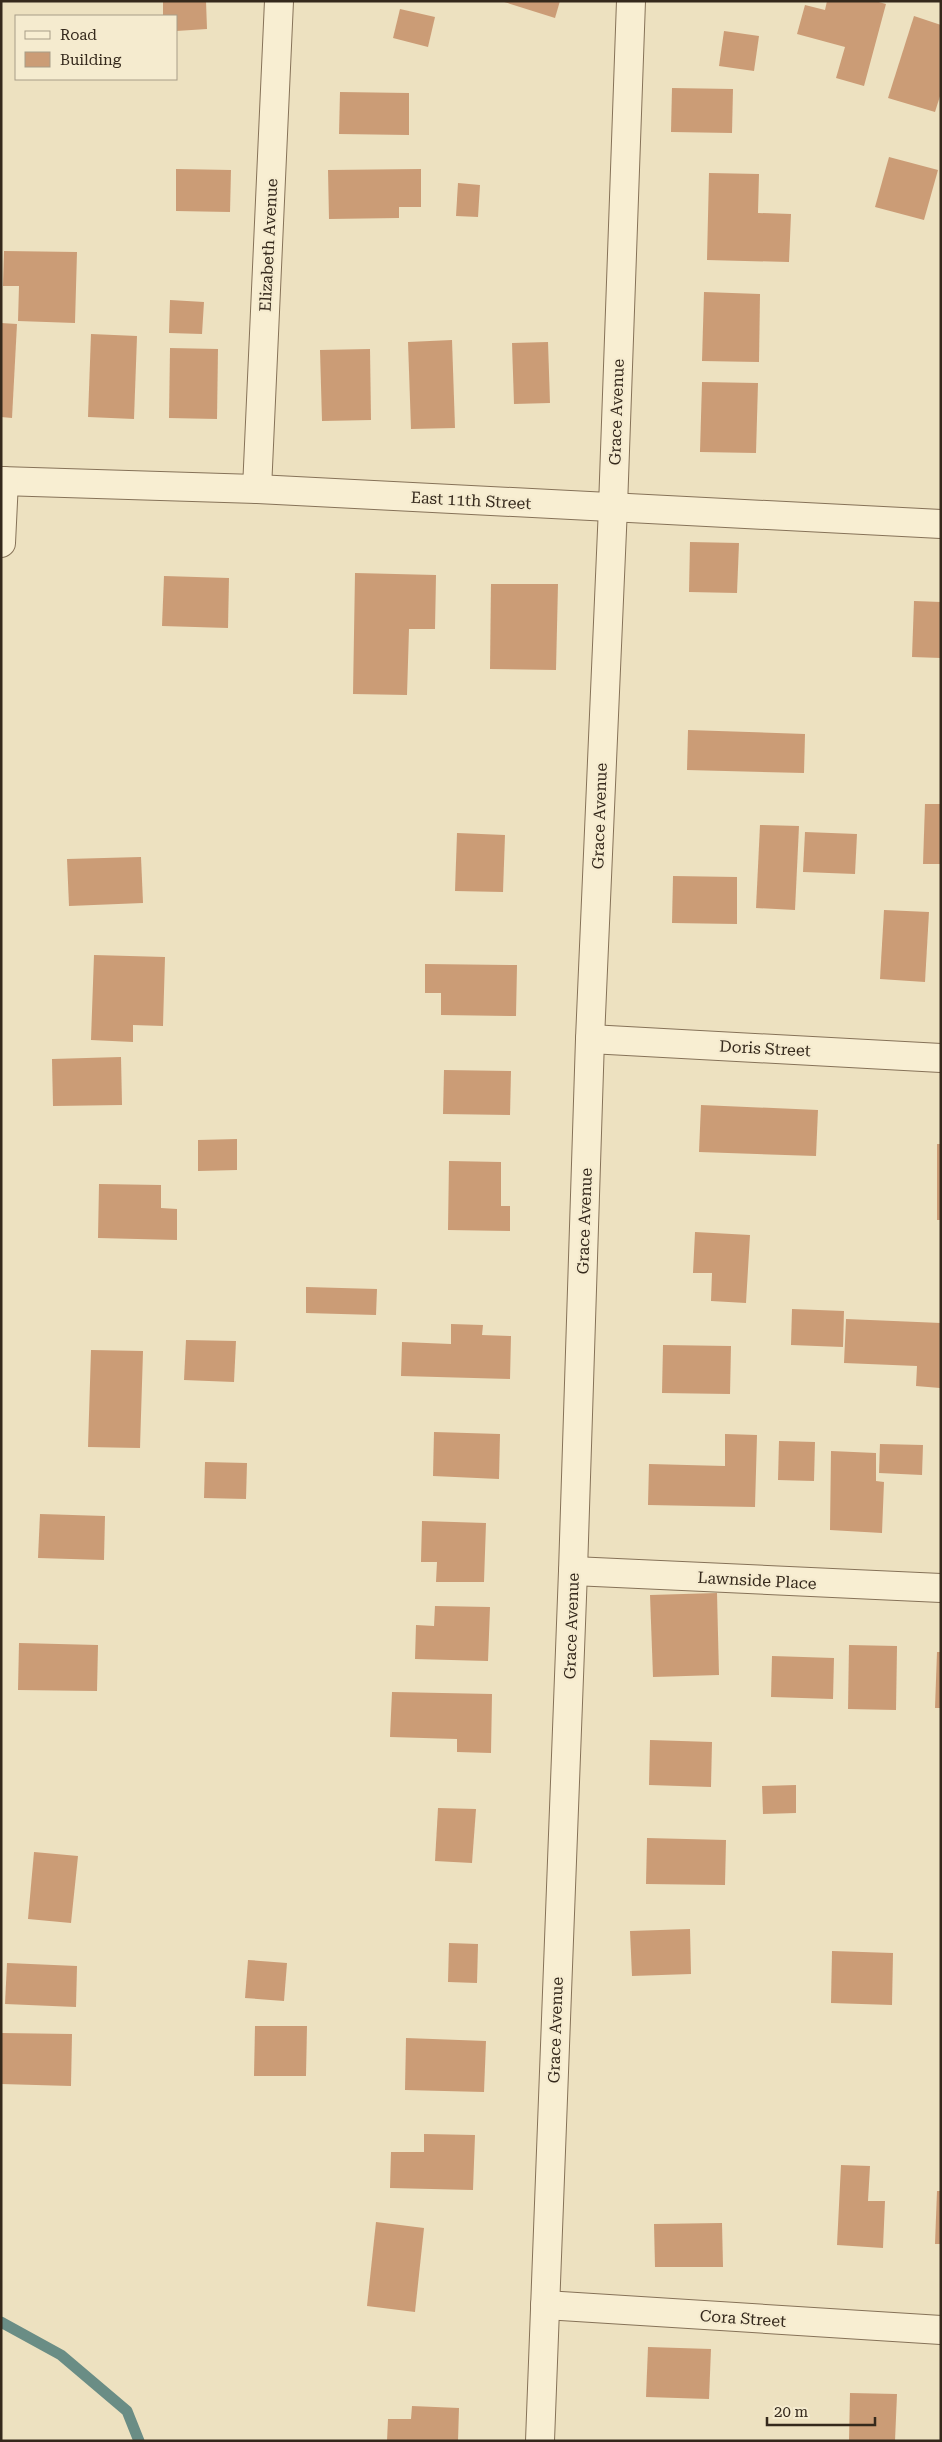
<svg xmlns="http://www.w3.org/2000/svg" width="942" height="2442" viewBox="0 0 942 2442" font-family="'Roboto Serif',serif">
	<rect width="100%" height="100%" fill="#ede1c0"/>
	<g fill="none" stroke-linecap="round" stroke-linejoin="round">
		<path stroke="#6a8d85" stroke-width="11" d="M1 2322 61 2355 127 2411 139 2441"/>
	</g>
	<g fill="#cb9c76">
		<path d="M163 1H206L207 29 176 31V16H163Z"/>
		<path d="M501 1H560L555 18Z"/>
		<path d="M827 1H875L886 4 864 86 836 78 845 47 797 34 805 5 825 10Z"/>
		<path d="M400 9 435 17 428 47 393 38Z"/>
		<path d="M914 16 941 25V93L935 112 888 98Z"/>
		<path d="M724 31 759 36 754 71 719 66Z"/>
		<path d="M672 88 733 89 732 133 671 132Z"/>
		<path d="M340 92 409 93V135L339 134Z"/>
		<path d="M889 157 938 170 924 220 875 207Z"/>
		<path d="M176 169 231 170 230 212 176 211Z"/>
		<path d="M421 169V207H399V218L329 219 328 170Z"/>
		<path d="M709 173 759 174 758 213 791 214 789 262 707 260Z"/>
		<path d="M458 183 480 185 478 217 456 216Z"/>
		<path d="M4 251 77 252 75 323 18 321 19 286H3Z"/>
		<path d="M704 292 760 294 759 362 702 361Z"/>
		<path d="M170 300 204 302 202 334 169 333Z"/>
		<path d="M1 323 17 324 12 418 1 417Z"/>
		<path d="M91 334 137 336 134 419 88 417Z"/>
		<path d="M452 340 455 428 411 429 408 342Z"/>
		<path d="M548 342 550 403 514 404 512 343Z"/>
		<path d="M170 348 218 349 217 419 169 418Z"/>
		<path d="M370 349 371 420 322 421 320 350Z"/>
		<path d="M702 382 758 383 756 453 700 452Z"/>
		<path d="M690 542 739 543 737 593 689 592Z"/>
		<path d="M355 573 436 575 435 629H409L407 695 353 694Z"/>
		<path d="M164 576 229 578 228 628 162 626Z"/>
		<path d="M491 584H558L556 670 490 669Z"/>
		<path d="M914 601 941 602V658L912 657Z"/>
		<path d="M688 730 805 734 804 773 687 770Z"/>
		<path d="M925 804H941V864H923Z"/>
		<path d="M760 825 799 826 795 910 756 908Z"/>
		<path d="M805 832 857 834 855 874 803 872Z"/>
		<path d="M457 833 505 835 503 892 455 891Z"/>
		<path d="M141 857 143 903 69 906 67 859Z"/>
		<path d="M673 876 737 877V924L672 923Z"/>
		<path d="M884 910 929 912 925 982 880 979Z"/>
		<path d="M94 955 165 957 163 1026 133 1025V1042L91 1040Z"/>
		<path d="M425 964 517 965 516 1016 441 1015V993H425Z"/>
		<path d="M121 1057 122 1105 53 1106 52 1059Z"/>
		<path d="M444 1070 511 1071 510 1115 443 1114Z"/>
		<path d="M701 1105 818 1110 816 1156 699 1152Z"/>
		<path d="M237 1139V1170L198 1171V1140Z"/>
		<rect x="937" y="1144" width="4" height="76"/>
		<path d="M449 1161 501 1162V1206H510V1231L448 1230Z"/>
		<path d="M99 1184 161 1185V1208L177 1209V1240L98 1238Z"/>
		<path d="M695 1232 750 1235 746 1303 711 1301 712 1273H693Z"/>
		<path d="M306 1287 377 1289 376 1315 306 1313Z"/>
		<path d="M792 1309 844 1311 843 1347 791 1345Z"/>
		<path d="M846 1319 941 1323 940 1388 916 1386 917 1366 844 1363Z"/>
		<path d="M451 1324 483 1325 482 1335 511 1336 510 1379 401 1376 402 1342 451 1344Z"/>
		<path d="M186 1340 236 1341 234 1382 184 1380Z"/>
		<path d="M663 1345 731 1346 730 1394 662 1393Z"/>
		<path d="M91 1350 143 1351 140 1448 88 1447Z"/>
		<path d="M434 1432 500 1434 499 1479 433 1476Z"/>
		<path d="M725 1434 757 1435 755 1507 648 1505 649 1464 725 1466Z"/>
		<path d="M779 1441 815 1442 814 1481 778 1480Z"/>
		<path d="M880 1444 923 1445 922 1475 879 1473Z"/>
		<path d="M831 1451 876 1453V1481L884 1482 882 1533 830 1530Z"/>
		<path d="M205 1462 247 1463 246 1499 204 1498Z"/>
		<path d="M40 1514 105 1516 104 1560 38 1558Z"/>
		<path d="M422 1521 486 1523 484 1582H436L437 1562H421Z"/>
		<path d="M717 1593 719 1675 653 1677 650 1595Z"/>
		<path d="M435 1606 490 1607 488 1661 415 1659 416 1625 434 1626Z"/>
		<path d="M19 1643 98 1645 97 1691 18 1690Z"/>
		<path d="M849 1645 897 1646 896 1710 848 1709Z"/>
		<path d="M937 1652H941V1708H935Z"/>
		<path d="M772 1656 834 1658 833 1699 771 1697Z"/>
		<path d="M392 1692 492 1694 491 1753 457 1752V1739L390 1737Z"/>
		<path d="M650 1740 712 1742 711 1787 649 1785Z"/>
		<path d="M796 1785V1813L763 1814 762 1786Z"/>
		<path d="M438 1808 476 1809 472 1863 435 1861Z"/>
		<path d="M647 1838 726 1840 725 1885 646 1884Z"/>
		<path d="M34 1852 78 1856 71 1923 28 1919Z"/>
		<path d="M690 1929 691 1974 632 1976 630 1931Z"/>
		<path d="M449 1943 478 1944 477 1983 448 1982Z"/>
		<path d="M832 1951 893 1953 892 2005 831 2003Z"/>
		<path d="M248 1960 287 1963 284 2001 245 1998Z"/>
		<path d="M7 1963 77 1966 76 2007 5 2004Z"/>
		<path d="M255 2026H307L306 2076H254Z"/>
		<path d="M1 2033 72 2034 71 2086 1 2084Z"/>
		<path d="M406 2038 486 2041 484 2092 405 2090Z"/>
		<path d="M424 2134 475 2135 473 2190 390 2188 391 2152H424Z"/>
		<path d="M841 2165 870 2166 868 2201H885L883 2248 837 2245Z"/>
		<path d="M937 2191H941V2244H935Z"/>
		<path d="M376 2222 424 2228 415 2312 367 2306Z"/>
		<path d="M722 2223 723 2267H655L654 2224Z"/>
		<path d="M648 2347 711 2349 709 2399 646 2397Z"/>
		<path d="M850 2393 897 2394 895 2441H849Z"/>
		<path d="M412 2406 459 2408 458 2441H387L388 2419H411Z"/>
	</g>
	<g fill="none" stroke-linecap="round" stroke-linejoin="round">
		<defs>
			<g id="minor">
				<path d="M1 481 257 489 941 524"/>
				<path d="M257 489 279 1"/>
				<path d="M1 543 4 481"/>
				<path d="M590 1039 941 1058"/>
				<path d="M573 1571 941 1588"/>
				<path d="M545 2305 941 2330"/>
				<path d="M540 2441 573 1571 590 1039 613 507 631 1"/>
			</g>
		</defs>
		<use href="#minor" stroke="#867258" stroke-width="30"/>
		<use href="#minor" stroke="#f8eed2" stroke-width="28"/>
	</g>
	<g text-anchor="middle" stroke-width="4.5" stroke-linejoin="round" paint-order="stroke">
		<g font-size="16" fill="#35291c" stroke="#f5ebcf">
			<text transform="translate(268 245) rotate(-87)" y="6">Elizabeth Avenue</text>
			<text transform="translate(616 412) rotate(-88)" y="6">Grace Avenue</text>
			<text transform="translate(471 500) rotate(3)" y="6">East 11th Street</text>
			<text transform="translate(599 816) rotate(-88)" y="6">Grace Avenue</text>
			<text transform="translate(765 1048) rotate(3)" y="6">Doris Street</text>
			<text transform="translate(584 1221) rotate(-88)" y="6">Grace Avenue</text>
			<text transform="translate(757 1580) rotate(3)" y="6">Lawnside Place</text>
			<text transform="translate(571 1626) rotate(-88)" y="6">Grace Avenue</text>
			<text transform="translate(555 2030) rotate(-88)" y="6">Grace Avenue</text>
			<text transform="translate(743 2318) rotate(4)" y="6">Cora Street</text>
		</g>
	</g>
	<rect width="942" height="2442" fill="none" stroke="#35291c" stroke-width="5"/>
	<rect x="15" y="15" width="162" height="65" fill="#f5ebcf" stroke="#a89d87"/>
	<rect x="25" y="31" width="25" height="8" fill="#f8eed2" stroke="#a89d87"/>
	<text x="60" y="40" font-size="15" fill="#35291c">Road</text>
	<rect x="25" y="52" width="25" height="15" fill="#cb9c76" stroke="#a89d87"/>
	<text x="60" y="65" font-size="15" fill="#35291c">Building</text>
	<path d="M767 2417v8h108v-8" fill="none" stroke="#35291c" stroke-width="2.5"/>
	<text x="774" y="2417" font-size="15" fill="#35291c" stroke="#f5ebcf" stroke-width="4" paint-order="stroke">20 m</text>
</svg>
